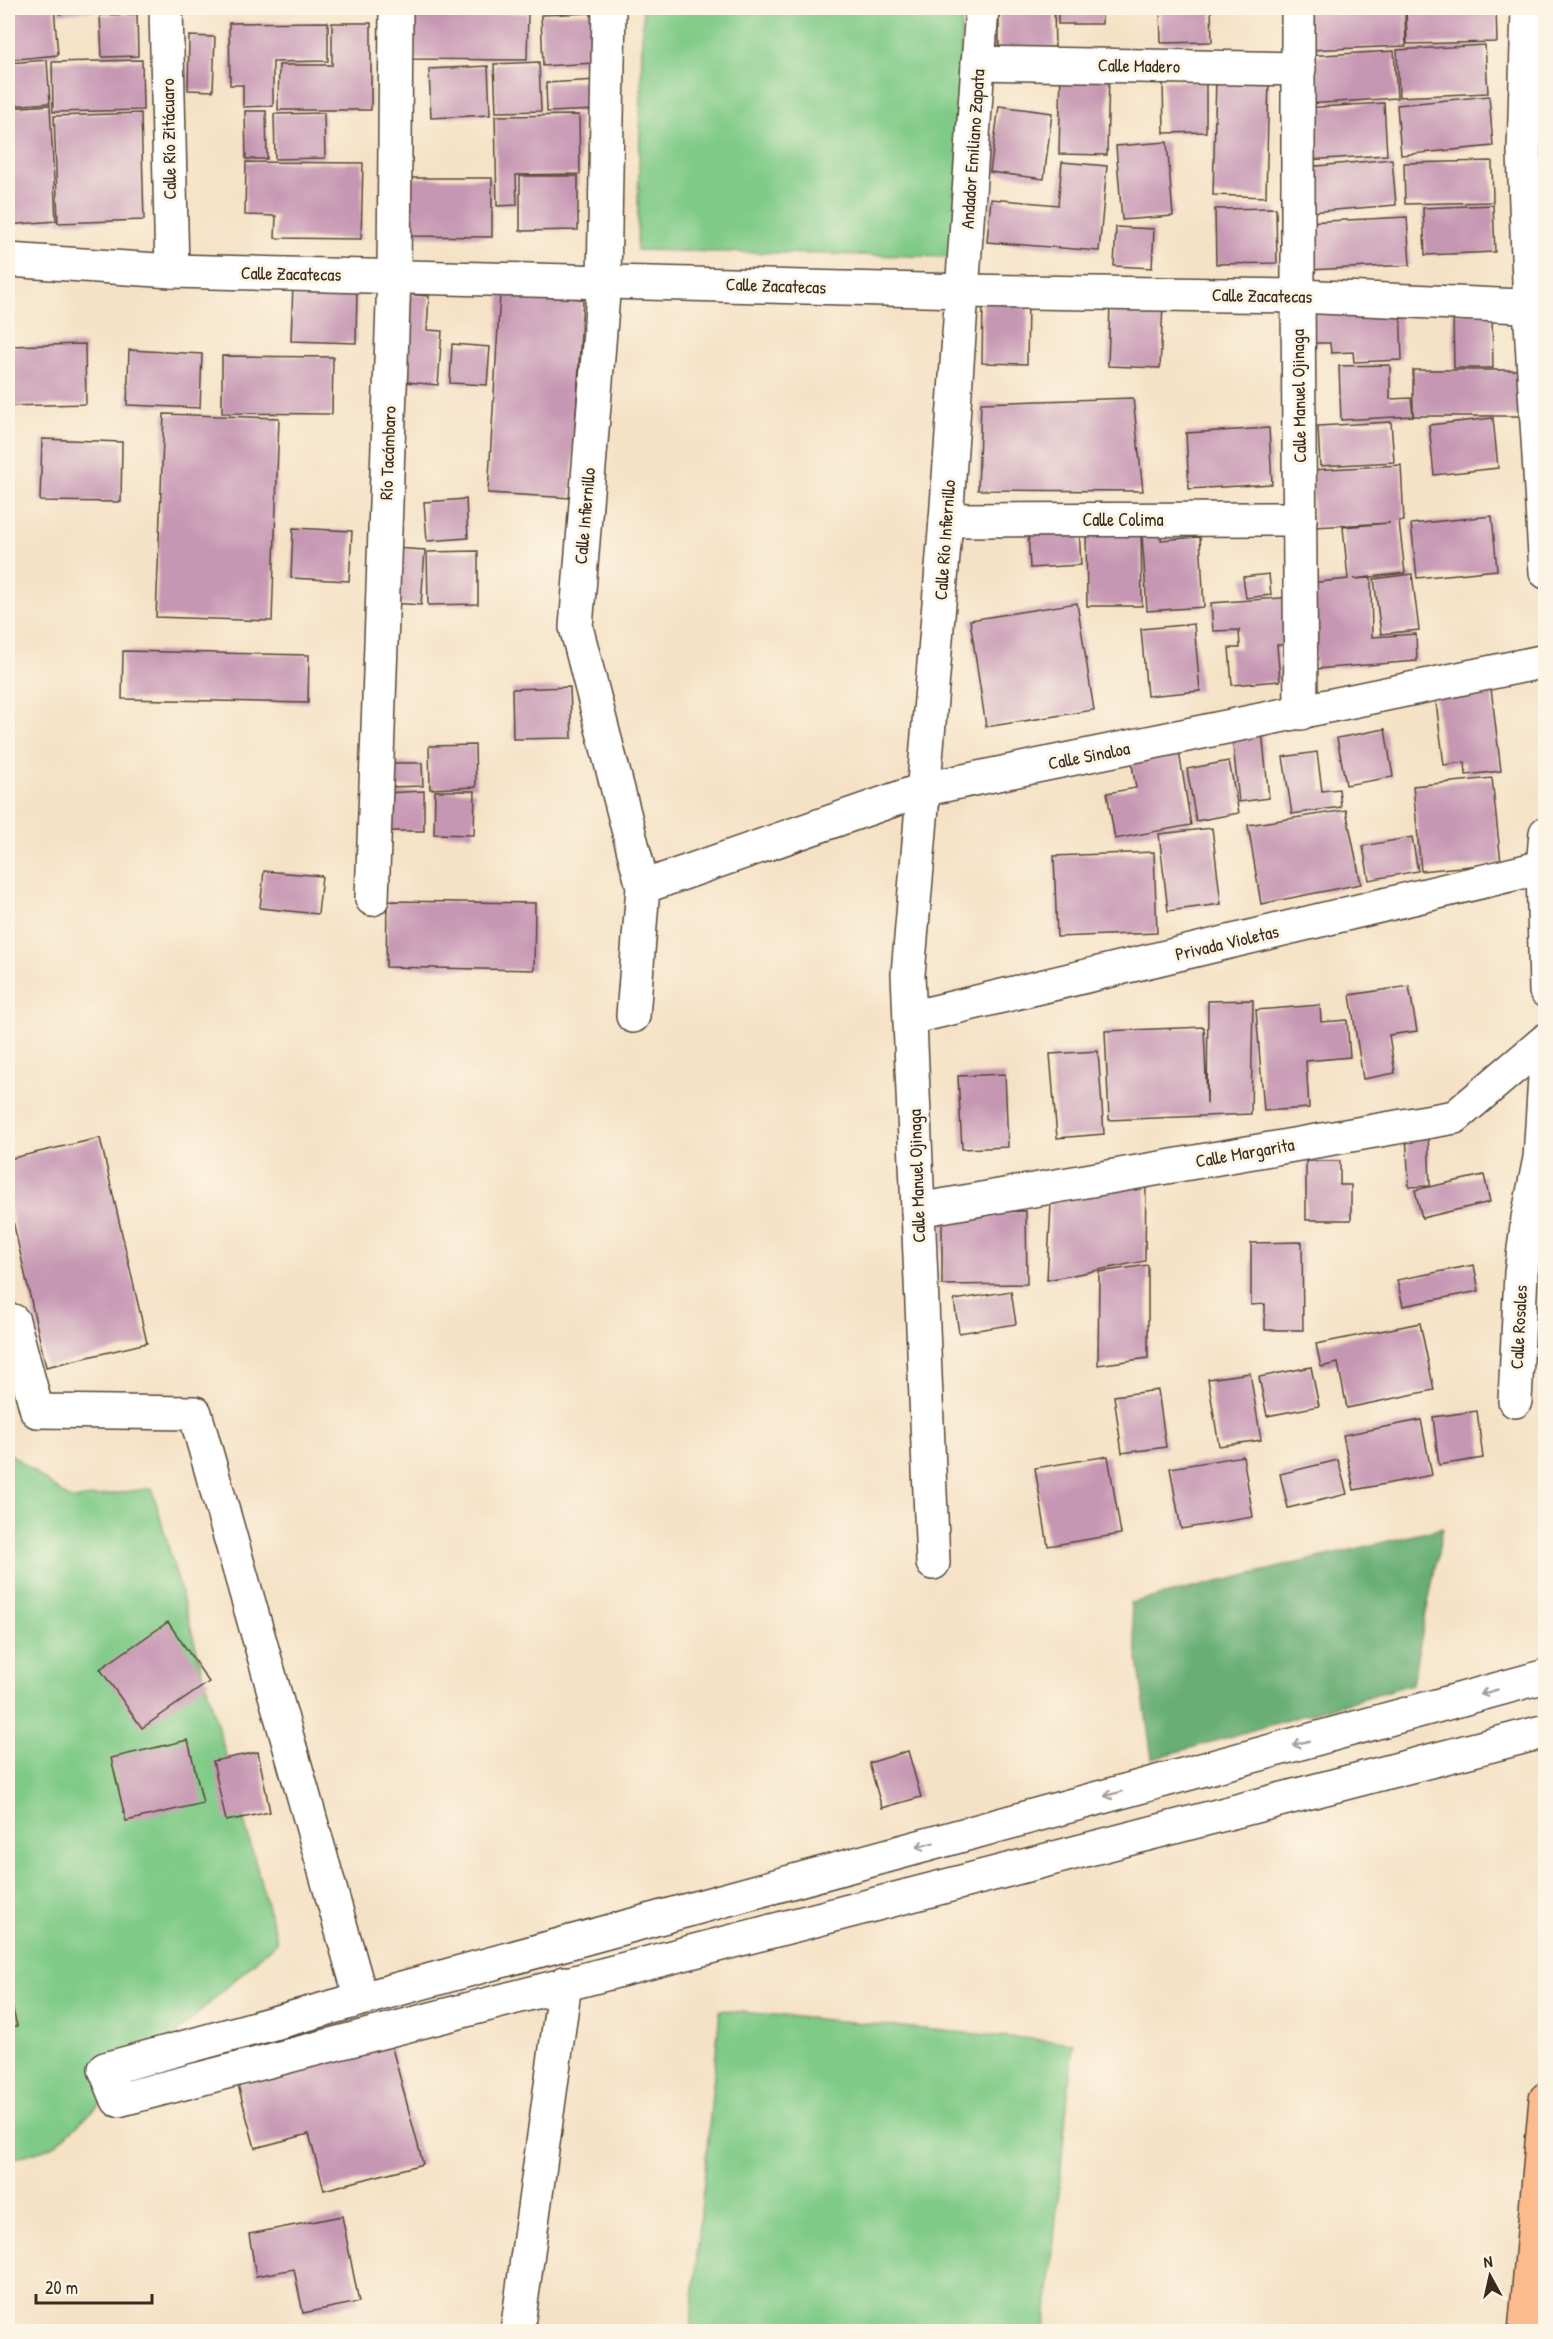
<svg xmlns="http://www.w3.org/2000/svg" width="1553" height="2339" viewBox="0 0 1553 2339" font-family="'Patrick Hand',sans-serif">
	<rect width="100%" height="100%" fill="#fcf5e5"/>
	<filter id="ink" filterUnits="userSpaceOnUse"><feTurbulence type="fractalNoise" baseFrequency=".0167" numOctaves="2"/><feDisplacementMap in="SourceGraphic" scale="12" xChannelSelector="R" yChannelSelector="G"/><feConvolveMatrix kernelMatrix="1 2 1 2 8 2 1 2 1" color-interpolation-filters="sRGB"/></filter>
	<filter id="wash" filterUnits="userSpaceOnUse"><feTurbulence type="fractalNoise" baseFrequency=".008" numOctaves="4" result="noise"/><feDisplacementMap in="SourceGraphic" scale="24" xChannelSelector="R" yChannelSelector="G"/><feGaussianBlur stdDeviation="1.35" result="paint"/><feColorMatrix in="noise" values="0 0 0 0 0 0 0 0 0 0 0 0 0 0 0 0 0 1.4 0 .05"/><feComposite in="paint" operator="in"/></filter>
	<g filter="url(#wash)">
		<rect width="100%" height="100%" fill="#f5e2c6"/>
		<g fill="#7fca87" stroke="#5d7a52" stroke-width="1.5">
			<path d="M643 8H962L956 257 637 250Z"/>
			<path d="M8 1452 71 1500 152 1488 277 1941 54 2146 8 2160Z"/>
			<path d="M720 2010 1073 2043 1045 2331H690Z"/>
		</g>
		<path fill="#67ae74" stroke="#516c49" stroke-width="1.5" d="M1443 1528 1412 1684 1152 1759 1130 1603Z"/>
		<g id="blocks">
			<g fill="#c697b3">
				<path d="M8 8H54L58 55 8 60Z"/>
				<path d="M58 8H118V9L59 14Z"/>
				<path d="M405 8H491V13H528L527 60 405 59Z"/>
				<path d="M999 8H1054L1055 47 999 48Z"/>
				<rect x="1058" y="8" width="44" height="16"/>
				<path d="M1160 8H1211L1212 42 1161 43Z"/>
				<path d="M1305 8H1405L1406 46 1307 50Z"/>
				<path d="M1406 8H1496L1497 42 1407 44Z"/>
				<path d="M591 13 594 63 543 66 541 15Z"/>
				<path d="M137 14 138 56 102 57 100 15Z"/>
				<path d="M328 22V61L273 62V106L243 107V85H230L229 23Z"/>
				<path d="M332 23H371V110H278L279 65H332Z"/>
				<path d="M189 36 215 37 213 91 188 90Z"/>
				<path d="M1485 45 1488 93 1399 97 1397 50Z"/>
				<path d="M1394 51 1397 98 1307 104 1304 56Z"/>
				<path d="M47 60 50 103 8 106V63Z"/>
				<path d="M142 60 143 110 53 112 52 62Z"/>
				<path d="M539 62 541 111 496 112 494 64Z"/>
				<path d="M488 66 490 115 431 118 429 69Z"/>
				<path d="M1061 71 1109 72 1107 155 1059 154Z"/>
				<path d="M1216 78 1269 79 1266 197 1213 195Z"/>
				<path d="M597 80 598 110 547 112 546 83Z"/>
				<path d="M1163 81H1206V132L1164 133Z"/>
				<path d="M1489 96 1493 146 1401 155 1397 105Z"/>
				<path d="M1384 103 1387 155 1307 160 1304 108Z"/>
				<path d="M50 105 56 221 8 225V108Z"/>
				<path d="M999 106 1052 113 1044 179 990 172Z"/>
				<path d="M245 111H266L267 159H246Z"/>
				<path d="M141 113 144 220 58 223 54 116Z"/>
				<path d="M324 113 325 158 275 159 274 114Z"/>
				<path d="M579 115 580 174 516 175 517 205 497 206 495 116Z"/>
				<path d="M1167 142 1173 216 1122 220 1116 146Z"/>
				<path d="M1392 159 1396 205 1310 212 1306 167Z"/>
				<path d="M1492 161 1493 202 1405 204 1404 163Z"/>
				<path d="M246 162 363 163 361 239 275 238 276 216 245 215Z"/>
				<path d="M1062 162 1107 166 1099 251 987 242 991 199 1058 205Z"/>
				<path d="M520 176H578V230L520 231Z"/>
				<path d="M405 178H492V237L405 236Z"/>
				<path d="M1493 205 1495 252 1425 255 1423 208Z"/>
				<path d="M1276 208 1277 263 1216 264 1215 209Z"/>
				<path d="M1407 217 1410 265 1309 270 1306 222Z"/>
				<path d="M1116 227 1154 229 1152 268 1114 266Z"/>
				<path d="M293 284 357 286 356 343 291 341Z"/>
				<path d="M404 294 429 296 427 330 442 331 438 385 397 381Z"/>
				<path d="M500 294 583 299 571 498 488 493Z"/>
				<path d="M983 301 1028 302 1027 364 982 363Z"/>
				<path d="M1110 302 1163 304 1160 368 1108 366Z"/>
				<path d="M1400 302 1402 360 1354 362 1353 352 1331 353 1330 343H1311L1309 306Z"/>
				<path d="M1492 312 1493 368H1454L1453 313Z"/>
				<path d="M85 344 86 404 8 406V346Z"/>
				<path d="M452 344 490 347 487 385 450 383Z"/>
				<path d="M129 350 202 354 200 408 127 405Z"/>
				<path d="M222 356 333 357 332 414 222 413Z"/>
				<path d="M1390 365V399L1411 398 1413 416 1341 420 1339 366Z"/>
				<rect x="1413" y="370" width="110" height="46"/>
				<path d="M1133 398 1143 491 978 490 981 403Z"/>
				<path d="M164 414 279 418 272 621 156 617Z"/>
				<path d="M1493 418 1498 468 1434 475 1429 425Z"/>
				<path d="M1391 422 1394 462 1320 466 1318 426Z"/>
				<path d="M1269 428 1272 484 1189 489 1186 433Z"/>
				<path d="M42 439 122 442 121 502 40 501Z"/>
				<path d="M1401 465 1404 521H1399L1405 573 1353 579 1371 578 1372 637 1416 634 1417 661 1316 669 1309 583 1348 579 1343 527 1390 523 1314 527 1311 470Z"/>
				<path d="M466 499 468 538 427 541 424 502Z"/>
				<path d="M1492 516 1497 570 1417 578 1411 524Z"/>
				<path d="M293 528 352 531 349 581 291 578Z"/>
				<path d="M1079 528 1081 565 1030 568 1028 531Z"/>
				<path d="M1141 530 1142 606H1087L1086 531Z"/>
				<path d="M1161 532V540L1200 537 1204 607 1147 611 1142 533Z"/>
				<path d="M395 548 425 550 421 605 392 603Z"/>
				<path d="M478 551V604L428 605 427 552Z"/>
				<path d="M1269 574 1271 595 1246 598 1243 577Z"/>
				<path d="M1412 574 1419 630 1381 634 1374 579Z"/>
				<path d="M1294 597 1287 644 1277 645 1280 681 1232 685 1229 648H1240L1239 630 1213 631 1211 603Z"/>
				<path d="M1077 603 1094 710 986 727 970 620Z"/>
				<path d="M1194 624 1200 691 1147 696 1141 629Z"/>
				<path d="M123 651 309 655 308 703 122 699Z"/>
				<path d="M1490 680 1501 771 1466 775 1465 762 1444 765 1434 687Z"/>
				<path d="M570 687 572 738 513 739 512 689Z"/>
				<path d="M1385 729 1393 777 1346 785 1337 738Z"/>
				<path d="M1262 732 1269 798 1239 802 1232 735Z"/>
				<path d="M475 745 476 787 430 789 429 746Z"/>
				<path d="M1178 745 1191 825 1115 839 1107 793 1136 788 1130 753Z"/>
				<path d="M1317 752 1322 791 1339 789 1341 807 1292 814 1283 757Z"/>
				<path d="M1229 761 1239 813 1196 821 1187 769Z"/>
				<path d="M389 763H422L423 786 389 787Z"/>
				<path d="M1492 778 1501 863 1421 871 1413 786Z"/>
				<path d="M424 791V831H384L383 793Z"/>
				<path d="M435 791H475L474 835 434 834Z"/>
				<path d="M1346 810 1361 884 1261 904 1248 825Z"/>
				<path d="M1212 828 1221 904 1168 911 1159 834Z"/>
				<path d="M1412 837 1418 871 1369 880 1363 846Z"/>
				<path d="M1154 852 1157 933 1057 937 1054 856Z"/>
				<path d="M264 871 322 876 318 914 260 908Z"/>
				<path d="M387 901 535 903 534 970 386 967Z"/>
				<path d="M1409 986 1417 1031 1389 1035 1395 1073 1363 1079 1350 995Z"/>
				<path d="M1253 1000 1251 1114 1109 1120 1105 1031 1204 1027 1207 1104 1208 1001Z"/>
				<path d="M1320 1005 1321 1022 1347 1020 1350 1057 1306 1061 1309 1108 1264 1111 1256 1010Z"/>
				<path d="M1098 1051 1104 1134 1057 1138 1050 1054Z"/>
				<path d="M1005 1074 1008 1147 962 1149 958 1076Z"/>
				<path d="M1428 1133 1430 1186 1409 1187 1406 1134Z"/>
				<path d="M100 1138 147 1343 46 1367 8 1199V1159Z"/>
				<path d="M1306 1161H1340V1185H1351V1220H1306Z"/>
				<path d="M1484 1175 1490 1202 1422 1218 1415 1190Z"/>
				<path d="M1146 1178 1145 1261 1047 1280 1051 1203Z"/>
				<path d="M1026 1211 1027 1284 942 1285V1212Z"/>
				<path d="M1302 1242 1303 1330H1265V1304L1251 1305V1243Z"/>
				<path d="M1148 1265V1358L1098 1365 1099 1272Z"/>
				<path d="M1474 1265 1479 1291 1403 1306 1397 1280Z"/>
				<path d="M1011 1291 1016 1324 959 1333 954 1300Z"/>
				<path d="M1420 1323 1434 1390 1347 1408 1338 1363 1321 1367 1316 1344Z"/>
				<path d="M1311 1367 1319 1406 1267 1416 1259 1377Z"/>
				<path d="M1250 1373 1261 1440 1219 1446 1208 1379Z"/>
				<path d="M1158 1390 1166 1447 1122 1453 1114 1396Z"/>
				<path d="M1477 1411 1483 1458 1439 1465 1433 1417Z"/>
				<path d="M1421 1420 1432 1475 1354 1490 1343 1435Z"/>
				<path d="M1108 1456 1121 1534 1048 1546 1035 1468Z"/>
				<path d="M1243 1456 1253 1517 1181 1529 1170 1468Z"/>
				<path d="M1338 1460 1347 1494 1288 1508 1280 1474Z"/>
				<path d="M168 1622 209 1682 142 1728 100 1669Z"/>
				<path d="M188 1740 203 1803 126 1821 111 1758Z"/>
				<path d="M908 1751 921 1797 882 1808 869 1763Z"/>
				<path d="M258 1752 270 1812 226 1821 213 1761Z"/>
				<path d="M8 1990 17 2026 8 2028Z"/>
				<path d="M391 2044 423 2164 324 2190 309 2134 255 2148 238 2085Z"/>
				<path d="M342 2216 359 2302 303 2313 294 2269 256 2276 249 2234Z"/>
			</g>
		</g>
	</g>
	<g filter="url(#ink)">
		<use href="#blocks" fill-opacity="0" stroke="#574637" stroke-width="1.5"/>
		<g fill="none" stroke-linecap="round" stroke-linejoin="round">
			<defs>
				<g id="minor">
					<path d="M166 8 172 271"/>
					<path d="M609 8 604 282 576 627 643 887 633 1016"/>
					<path d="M1298 8V296L1301 713"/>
					<path d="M1528 8 1524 153 1530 307 1546 572"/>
					<path d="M978 63 1299 69"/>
					<path d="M8 260 172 271 964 291 1298 296 1546 307"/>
					<path d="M946 520 1300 519"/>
					<path d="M1546 833 1543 867 1546 991"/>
					<path d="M643 887 925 789 1546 661"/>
					<path d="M372 899 394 276 396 8"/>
					<path d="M910 1018 1543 867"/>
					<path d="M918 1210 1455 1117 1546 1040"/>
					<path d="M8 1323 13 1321 37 1411 195 1413 361 1998"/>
					<path d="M1515 1401 1521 1273 1528 1218 1540 1158 1546 1060"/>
					<path d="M933 1563 908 974 946 520 982 8"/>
					<path d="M1546 1676 105 2069 118 2100 1546 1731"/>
					<path d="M517 2332 565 1983"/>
				</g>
				<path id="primary" d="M1525 2332 1546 2099"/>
			</defs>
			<use href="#minor" stroke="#574637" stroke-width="36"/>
			<use href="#primary" stroke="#574637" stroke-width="36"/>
			<use href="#minor" stroke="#fff" stroke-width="33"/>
			<use href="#primary" stroke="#fbbb8c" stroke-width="33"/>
		</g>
		<defs><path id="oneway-shaft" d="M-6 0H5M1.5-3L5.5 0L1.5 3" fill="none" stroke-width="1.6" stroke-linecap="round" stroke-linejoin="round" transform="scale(1.5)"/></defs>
		<g stroke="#a79f9a">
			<use href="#oneway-shaft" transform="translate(1489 1692) rotate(164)"/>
			<use href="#oneway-shaft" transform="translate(1301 1743) rotate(165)"/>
			<use href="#oneway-shaft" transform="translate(1113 1794) rotate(165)"/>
			<use href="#oneway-shaft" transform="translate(925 1845) rotate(165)"/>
		</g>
	</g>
	<g text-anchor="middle" stroke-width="6" stroke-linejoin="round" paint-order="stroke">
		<g font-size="18" fill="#3b2a1e" stroke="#fcf5e5">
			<text transform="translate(1139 66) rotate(1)" y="6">Calle Madero</text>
			<text transform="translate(169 139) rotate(-91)" y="6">Calle Río Zitácuaro</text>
			<text transform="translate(973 149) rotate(-86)" y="6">Andador Emiliano Zapata</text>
			<text transform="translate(291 274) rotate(1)" y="6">Calle Zacatecas</text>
			<text transform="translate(776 286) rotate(2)" y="6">Calle Zacatecas</text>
			<text transform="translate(1262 296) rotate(1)" y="6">Calle Zacatecas</text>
			<text transform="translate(1299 396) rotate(-91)" y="6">Calle Manuel Ojinaga</text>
			<text transform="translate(388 453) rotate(-88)" y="6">Río Tacámbaro</text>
			<text transform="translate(585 516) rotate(-85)" y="6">Calle Infiernillo</text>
			<text x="1123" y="526">Calle Colima</text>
			<text transform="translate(945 540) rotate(-86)" y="6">Calle Río Infiernillo</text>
			<text transform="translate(1089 756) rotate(-11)" y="6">Calle Sinaloa</text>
			<text transform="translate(1227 943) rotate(-13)" y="6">Privada Violetas</text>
			<text transform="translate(1245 1153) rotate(-10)" y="6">Calle Margarita</text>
			<text transform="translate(917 1176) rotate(-92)" y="6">Calle Manuel Ojinaga</text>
			<text transform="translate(1519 1327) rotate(-87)" y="6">Calle Rosales</text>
		</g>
	</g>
	<rect width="1553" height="2339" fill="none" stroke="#fcf5e5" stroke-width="30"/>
	<g transform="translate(1490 2276) rotate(352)" stroke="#fcf5e5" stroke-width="4.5" paint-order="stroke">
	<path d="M0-4.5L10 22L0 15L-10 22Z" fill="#3b2a1e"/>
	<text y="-9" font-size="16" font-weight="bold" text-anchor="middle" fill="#3b2a1e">N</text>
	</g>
	<path d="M36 2294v9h116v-9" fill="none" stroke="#3b2a1e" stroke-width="3"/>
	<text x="45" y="2294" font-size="18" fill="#3b2a1e" stroke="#fcf5e5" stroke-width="4.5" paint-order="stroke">20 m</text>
</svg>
